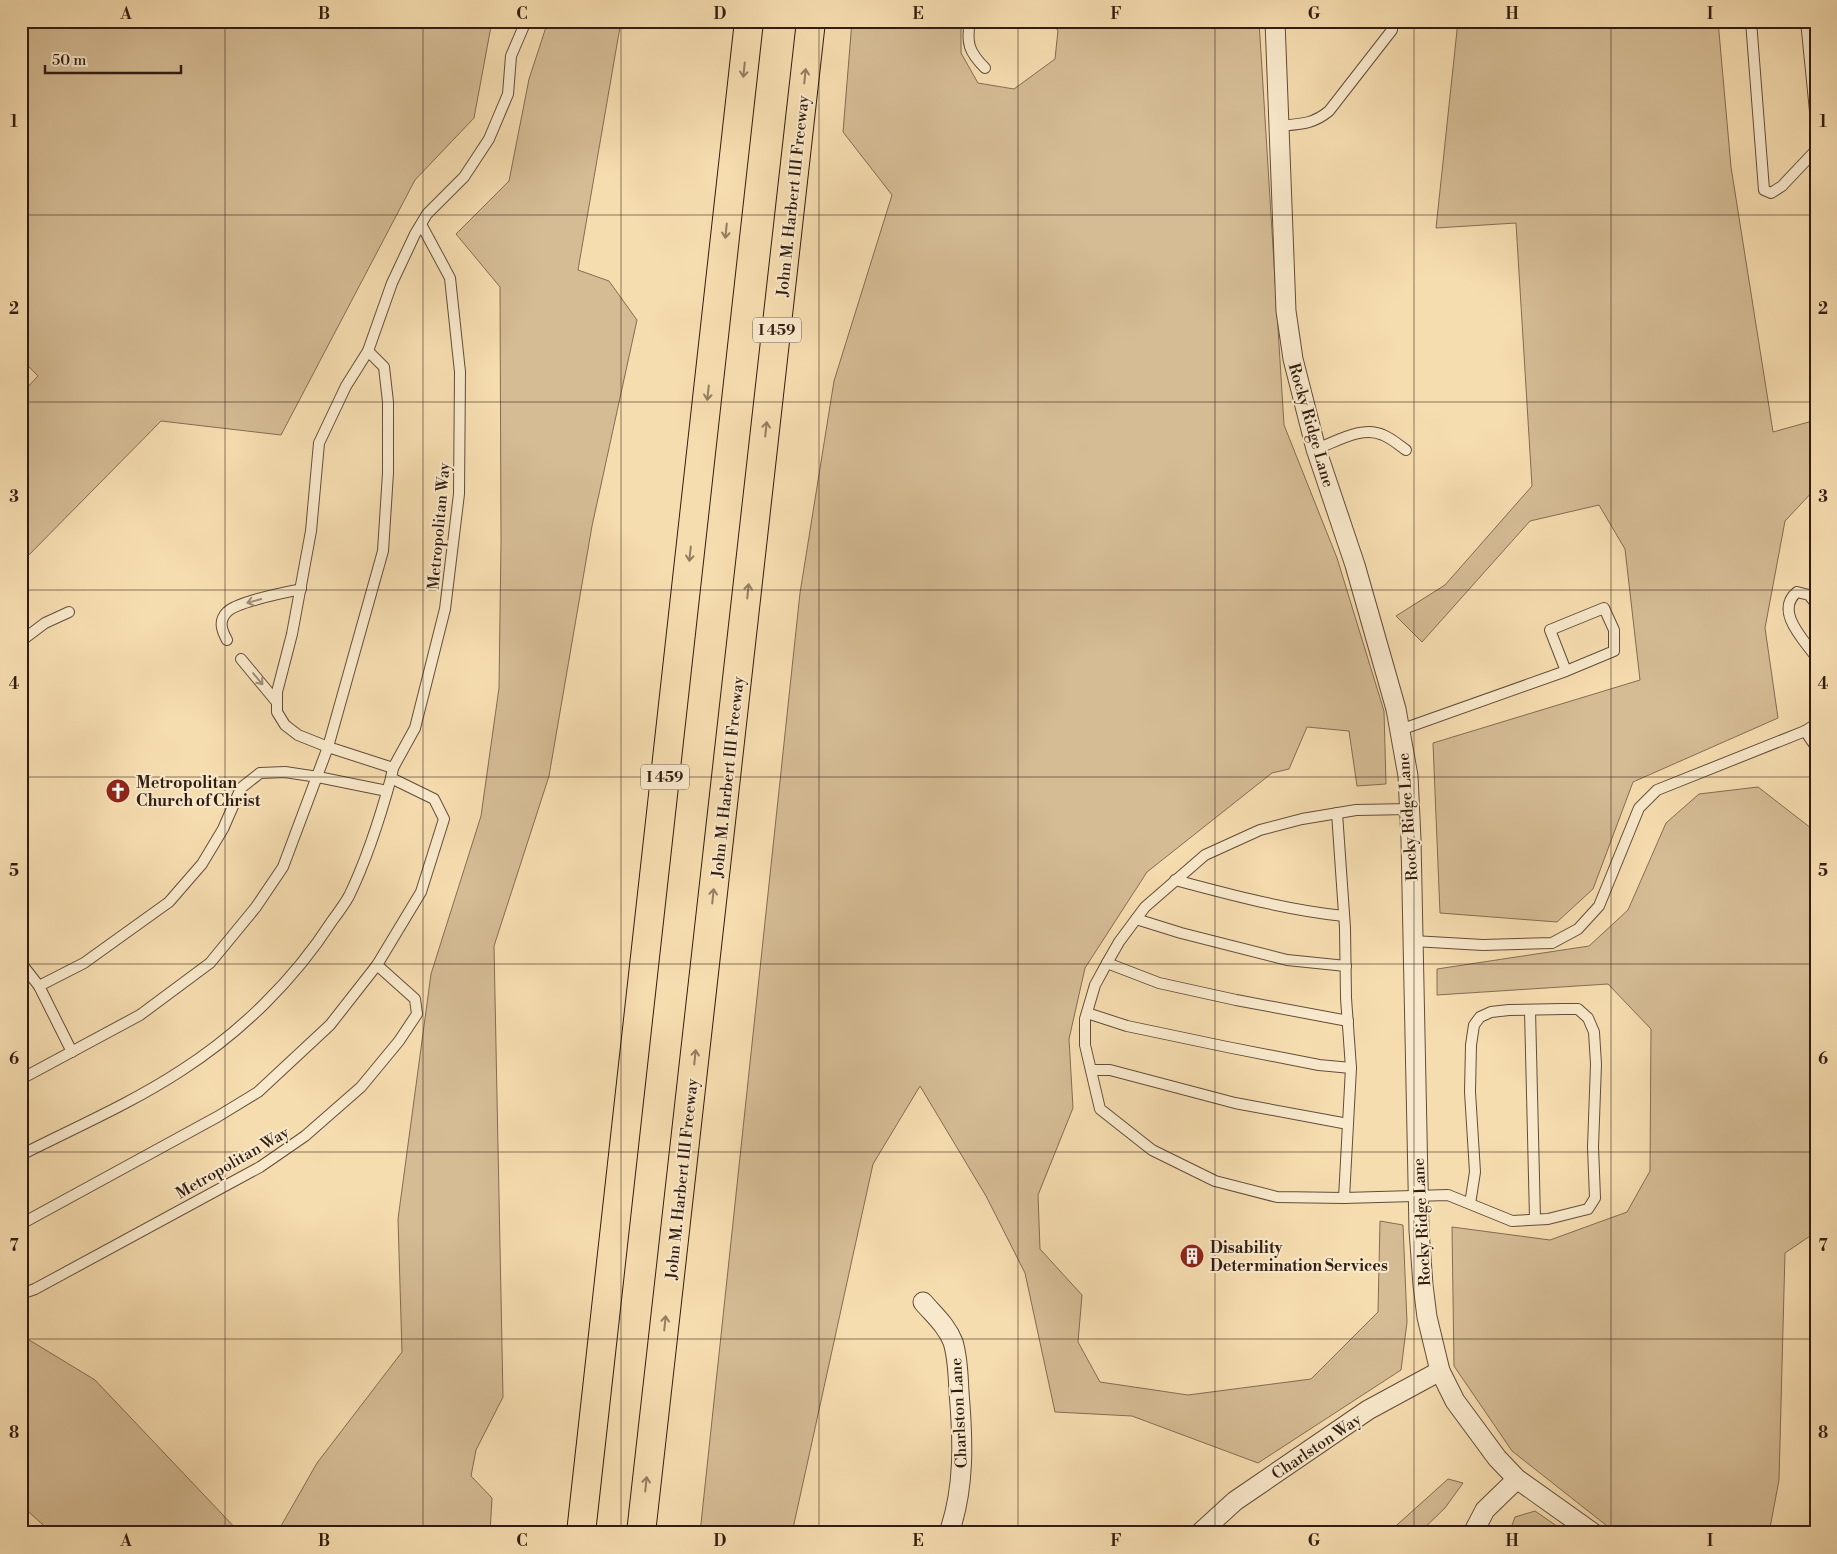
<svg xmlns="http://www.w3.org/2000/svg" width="1837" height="1554" viewBox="0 0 1837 1554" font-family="'Libre Bodoni',serif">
	<rect width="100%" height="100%" fill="#f6ddb0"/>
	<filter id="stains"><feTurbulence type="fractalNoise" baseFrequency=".004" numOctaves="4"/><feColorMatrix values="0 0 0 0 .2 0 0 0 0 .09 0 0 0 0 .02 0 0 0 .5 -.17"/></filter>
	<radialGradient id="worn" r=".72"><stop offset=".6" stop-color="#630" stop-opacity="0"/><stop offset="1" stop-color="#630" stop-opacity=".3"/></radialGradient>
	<g fill="#d5bc95" stroke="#846c54">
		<path d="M21 21H492L474 118 415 180 281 435 161 421 21 563V394L38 376 21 359Z"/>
		<path d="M548 21H621L578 270 609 281 637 320 592 526 549 776 494 946 503 1397 476 1450 471 1476 492 1498 490 1533H277L317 1463 402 1352 398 1219 431 974 481 816 499 688 501 542 500 287 456 234 509 181 529 79Z"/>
		<path d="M852 21H961V53L978 83 1014 89 1055 59 1058 30 1045 21H1259L1284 425 1337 558 1384 711 1386 784 1357 786 1349 731 1307 727 1289 769 1272 773 1147 872 1085 968 1069 1039 1073 1108 1038 1195 1040 1249 1082 1295 1078 1342 1100 1382 1188 1395 1311 1379 1378 1312 1380 1221 1403 1225 1407 1322 1401 1370 1258 1463 1132 1416 1055 1412 1025 1273 986 1196 920 1086 873 1164 792 1533H700L800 593 834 381 892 195 843 132Z"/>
		<path d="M1458 21H1718L1731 167 1773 432 1816 420V488L1785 521 1765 628 1778 718 1633 782 1593 889 1557 922 1440 913 1433 743 1640 680 1625 549 1599 505 1530 521 1422 642 1396 616 1445 585 1532 486 1516 223 1436 228Z"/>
		<path d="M1758 787 1816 832V1232L1785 1253 1779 1480 1769 1533H1616L1512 1451 1454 1366 1452 1227 1550 1240 1627 1212 1650 1171 1651 1029 1608 984 1437 995V969L1589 946 1628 910 1666 823 1699 794Z"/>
		<path d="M21 1335 95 1380 240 1533H52L21 1505Z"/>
		<path d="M1448 1479 1463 1483 1445 1508 1419 1533H1388Z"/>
		<path d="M1535 1511 1567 1533H1518L1511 1528 1515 1517Z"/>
	</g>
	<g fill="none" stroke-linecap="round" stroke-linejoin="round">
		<defs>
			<g id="service">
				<path d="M970 21C966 43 969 52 985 68"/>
				<path d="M1751 21 1764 190 1771 193 1782 186 1816 150"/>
				<path d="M1806 21 1816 121"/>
				<path d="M1278 126C1299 124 1312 125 1329 111L1392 30V21"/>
				<path d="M421 224 450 278 460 372 459 494 445 609 415 728 393 768 328 747 298 735 285 725 277 712V692L292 634 311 531 319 443 346 386 368 351 392 283 415 234 427 214 464 177 489 139 508 94 511 56 526 21"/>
				<path d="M1316 449C1336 442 1362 425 1383 435 1391 438 1399 445 1406 450"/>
				<path d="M1816 604 1809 595 1797 592C1774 611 1804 640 1816 657"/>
				<path d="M227 640C222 631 218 621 227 612 238 601 284 593 301 589"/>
				<path d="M21 641 45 623 69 612"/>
				<path d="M241 659 275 700"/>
				<path d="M1400 730 1566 671 1614 651V630L1604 608 1550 630 1566 671"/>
				<path d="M1805 731 1816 724"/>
				<path d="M1410 809 1356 810 1302 819 1260 830 1205 855 1145 907 1119 942 1107 963 1095 985 1085 1019V1045L1100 1109 1152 1150 1215 1181 1277 1197 1344 1198 1448 1195 1512 1221 1548 1219 1588 1209 1595 1198 1593 1147 1596 1064 1594 1032 1588 1018 1578 1009H1563L1509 1010 1491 1012 1480 1017 1474 1025 1471 1045 1470 1092 1475 1172 1470 1204"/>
				<path d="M1337 813 1345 928 1346 998 1351 1068 1344 1198"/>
				<path d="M1175 880C1231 895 1287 910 1344 916"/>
				<path d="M1136 919 1181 933 1287 960 1346 966"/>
				<path d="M1413 941 1483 945 1552 943 1578 929 1599 906 1639 808 1657 790 1805 731 1816 747"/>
				<path d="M21 963 39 986"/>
				<path d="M1107 963 1159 983 1236 1000 1348 1021"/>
				<path d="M1530 1010 1535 1219"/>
				<path d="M1087 1013 1127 1026 1227 1047 1319 1065 1351 1068"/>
				<path d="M72 1052 39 986 84 963 169 902 202 864 223 829 241 788 260 773 285 772 318 777 387 791"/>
				<path d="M1091 1070H1110L1235 1103 1348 1124"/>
				<path d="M21 1079 140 1015 210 963 256 907 283 867 328 747 383 551 388 473V402L384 367 368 351"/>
				<path d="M21 1155C74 1128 132 1103 182 1070 241 1032 294 980 332 921 338 913 344 905 349 896 367 859 380 818 391 778"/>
				<path d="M21 1224 217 1117 258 1092 330 1025 377 965"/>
				<path d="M21 1294 35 1289 260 1167 305 1136 361 1087 399 1041 417 1014 415 999 377 965 421 892 444 819 434 799 391 778 393 768"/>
			</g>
			<g id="minor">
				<path d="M1275 21 1286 311 1293 359 1316 449 1355 565 1396 709 1408 776 1411 840 1419 1230 1423 1285 1427 1317 1440 1371 1455 1401 1497 1458 1517 1479 1593 1533"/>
				<path d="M923 1302C934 1315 947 1326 953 1342 958 1358 958 1375 959 1392 963 1439 965 1487 949 1533"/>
				<path d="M1200 1533 1235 1501 1368 1410 1440 1371"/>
				<path d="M1473 1533 1485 1510 1517 1479"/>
			</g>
			<g id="motorway">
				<path d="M581 1533 749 21"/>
				<path d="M641 1533 811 21"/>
			</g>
		</defs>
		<use href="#service" stroke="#634d3a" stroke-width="12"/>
		<use href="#minor" stroke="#634d3a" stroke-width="21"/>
		<use href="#motorway" stroke="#321d12" stroke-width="30"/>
		<use href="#service" stroke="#f9e9cc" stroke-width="10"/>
		<use href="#minor" stroke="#f9e9cc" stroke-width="19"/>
		<use href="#motorway" stroke="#f6ddb0" stroke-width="28"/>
	</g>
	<defs><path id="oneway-shaft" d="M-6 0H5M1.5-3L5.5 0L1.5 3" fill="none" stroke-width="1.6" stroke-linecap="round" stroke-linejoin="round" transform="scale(1.25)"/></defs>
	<g stroke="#947d61">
		<use href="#oneway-shaft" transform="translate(744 70) rotate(96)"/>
		<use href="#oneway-shaft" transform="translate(805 76) rotate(-84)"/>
		<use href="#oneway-shaft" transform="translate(726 231) rotate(96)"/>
		<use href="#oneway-shaft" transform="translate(708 393) rotate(96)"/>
		<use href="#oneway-shaft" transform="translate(766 429) rotate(-84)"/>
		<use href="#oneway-shaft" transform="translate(690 554) rotate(96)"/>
		<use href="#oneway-shaft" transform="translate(748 591) rotate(-84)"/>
		<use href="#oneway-shaft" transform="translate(713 896) rotate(-84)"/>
		<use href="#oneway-shaft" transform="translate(695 1057) rotate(-84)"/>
		<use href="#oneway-shaft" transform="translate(665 1323) rotate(-84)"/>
		<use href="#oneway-shaft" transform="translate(646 1484) rotate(-84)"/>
	</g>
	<g stroke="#9f8d78">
		<use href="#oneway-shaft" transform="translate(254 601) rotate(165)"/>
		<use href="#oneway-shaft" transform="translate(258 679) rotate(50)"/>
	</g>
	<path fill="none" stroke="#321d12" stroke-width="1" stroke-opacity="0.55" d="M225 21V1533M423 21V1533M621 21V1533M819 21V1533M1018 21V1533M1215 21V1533M1414 21V1533M1611 21V1533M21 215H1816M21 402H1816M21 590H1816M21 777H1816M21 964H1816M21 1152H1816M21 1339H1816"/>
	<defs>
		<symbol id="church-disc" viewBox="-11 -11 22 22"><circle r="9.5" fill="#8f2418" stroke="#f9e9cc"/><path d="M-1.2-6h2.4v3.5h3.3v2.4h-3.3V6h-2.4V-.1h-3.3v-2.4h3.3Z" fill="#fff"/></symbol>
		<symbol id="building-disc" viewBox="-11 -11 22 22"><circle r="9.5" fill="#8f2418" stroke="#f9e9cc"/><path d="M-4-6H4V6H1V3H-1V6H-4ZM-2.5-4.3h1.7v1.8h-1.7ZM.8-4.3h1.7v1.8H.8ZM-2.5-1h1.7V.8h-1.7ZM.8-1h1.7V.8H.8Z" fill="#fff"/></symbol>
	</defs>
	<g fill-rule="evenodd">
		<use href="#church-disc" x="104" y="777" width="28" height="28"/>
		<use href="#building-disc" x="1178" y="1242" width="28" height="28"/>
	</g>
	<g text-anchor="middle" stroke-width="4" stroke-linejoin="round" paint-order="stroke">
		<g fill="#f9e9cc" stroke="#6e5a4a" stroke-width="1">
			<rect x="753" y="317.5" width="48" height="25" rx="4"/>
			<rect x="641" y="764.5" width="48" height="25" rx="4"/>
		</g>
		<g font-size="15" font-weight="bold" fill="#321d12">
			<text x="777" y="335">I 459</text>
			<text x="665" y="782">I 459</text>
		</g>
		<g font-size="16" fill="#321d12" stroke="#f9e9cc">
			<text transform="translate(792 196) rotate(-84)" y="6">John M. Harbert III Freeway</text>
			<text transform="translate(1312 425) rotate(74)" y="6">Rocky Ridge Lane</text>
			<text transform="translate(438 526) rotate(-85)" y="6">Metropolitan Way</text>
			<text transform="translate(727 777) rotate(-84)" y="6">John M. Harbert III Freeway</text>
			<text transform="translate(1407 817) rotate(-94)" y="6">Rocky Ridge Lane</text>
			<text transform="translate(232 1162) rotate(-30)" y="6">Metropolitan Way</text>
			<text transform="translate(681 1179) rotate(-84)" y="6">John M. Harbert III Freeway</text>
			<text transform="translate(1421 1222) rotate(-93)" y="6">Rocky Ridge Lane</text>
			<text transform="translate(958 1413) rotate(-93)" y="6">Charlston Lane</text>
			<text transform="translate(1316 1446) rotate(-34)" y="6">Charlston Way</text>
		</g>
		<g font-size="16" font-weight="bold" fill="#321d12" stroke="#f9e9cc" text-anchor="start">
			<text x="136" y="788">Metropolitan<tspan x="136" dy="18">Church of Christ</tspan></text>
			<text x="1210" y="1253">Disability<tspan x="1210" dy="18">Determination Services</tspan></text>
		</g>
	</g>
	<rect width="1837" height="1554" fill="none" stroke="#f6ddb0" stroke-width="55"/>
	<path d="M45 65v8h136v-8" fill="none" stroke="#321d12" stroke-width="2.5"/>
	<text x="52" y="65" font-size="15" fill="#321d12" stroke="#f9e9cc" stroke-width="4" paint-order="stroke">50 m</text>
	<rect x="28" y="28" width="1782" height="1498" fill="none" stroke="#321d12" stroke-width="2"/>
	<g font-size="16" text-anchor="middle" font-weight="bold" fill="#321d12">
		<text x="126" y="19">A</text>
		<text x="324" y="19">B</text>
		<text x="522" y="19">C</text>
		<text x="720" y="19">D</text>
		<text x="918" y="19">E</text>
		<text x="1116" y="19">F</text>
		<text x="1314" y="19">G</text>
		<text x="1512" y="19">H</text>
		<text x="1710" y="19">I</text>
		<text x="14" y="127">1</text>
		<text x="1823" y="127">1</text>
		<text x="14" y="314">2</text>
		<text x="1823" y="314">2</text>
		<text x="14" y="502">3</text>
		<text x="1823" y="502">3</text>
		<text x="14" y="689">4</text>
		<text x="1823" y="689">4</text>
		<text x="14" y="876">5</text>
		<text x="1823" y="876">5</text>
		<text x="14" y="1064">6</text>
		<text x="1823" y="1064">6</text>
		<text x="14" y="1251">7</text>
		<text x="1823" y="1251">7</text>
		<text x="14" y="1438">8</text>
		<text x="1823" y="1438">8</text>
		<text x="126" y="1546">A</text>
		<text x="324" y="1546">B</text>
		<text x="522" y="1546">C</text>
		<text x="720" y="1546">D</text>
		<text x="918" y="1546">E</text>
		<text x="1116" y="1546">F</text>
		<text x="1314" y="1546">G</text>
		<text x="1512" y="1546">H</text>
		<text x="1710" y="1546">I</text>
	</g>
	<rect width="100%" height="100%" filter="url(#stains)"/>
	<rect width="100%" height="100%" fill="url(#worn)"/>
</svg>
